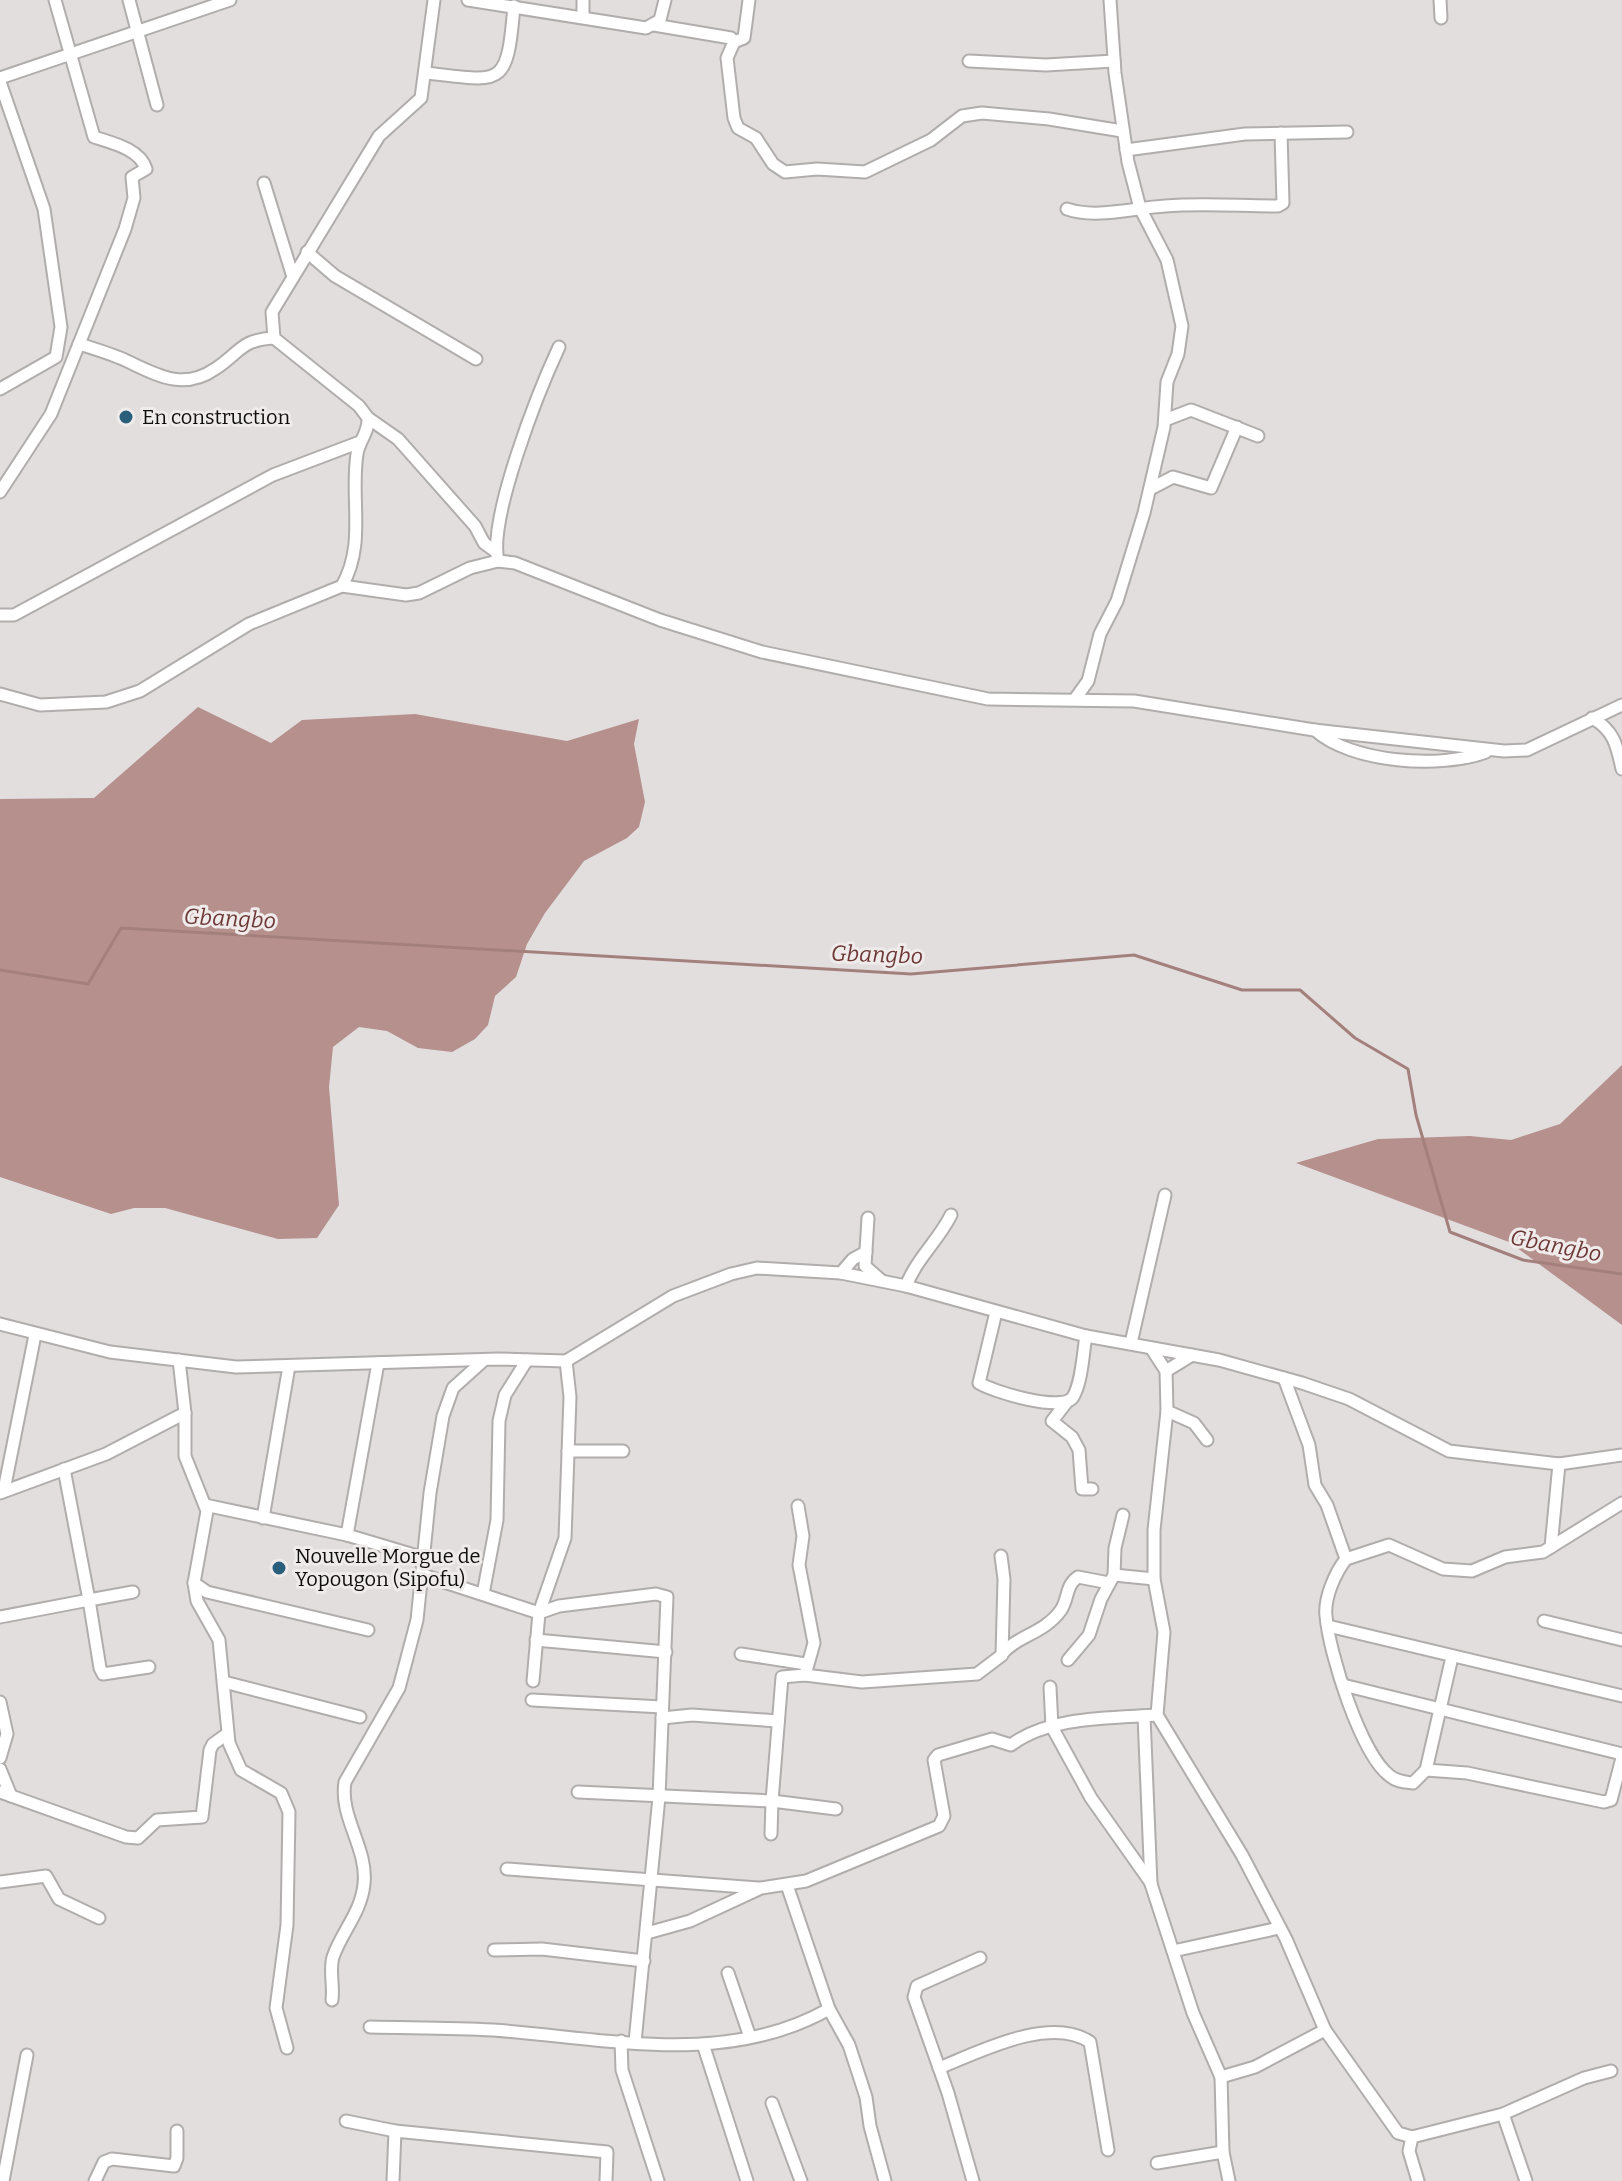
<svg xmlns="http://www.w3.org/2000/svg" width="1622" height="2181" viewBox="0 0 1622 2181" font-family="Bitter,serif">
	<rect width="100%" height="100%" fill="#e2dede"/>
	<g fill="#b5908d">
		<path d="M198 707 271 743 302 720 415 714 567 741 639 719 634 744 645 802 639 827 627 838 584 861 545 913 527 944 516 977 495 996 488 1025 475 1039 452 1052 418 1048 387 1031 359 1027 333 1047 329 1087 339 1205 317 1238 278 1239 165 1208H134L111 1214 0 1177V799L94 798Z"/>
		<path d="M1622 1065V1325L1509 1242 1296 1163 1378 1139 1470 1136 1511 1140 1560 1124Z"/>
	</g>
	<g fill="none" stroke-linecap="round" stroke-linejoin="round">
		<path stroke="#a4807d" stroke-width="3" d="M0 970 88 984 121 928 911 974 1134 955 1242 990H1300L1355 1038 1408 1069 1416 1115 1450 1232 1523 1260 1622 1274"/>
		<defs>
			<g id="street">
				<path d="M129 0 157 105"/>
				<path d="M468 0 646 28 660 20 665 0"/>
				<path d="M1440 0 1441 18"/>
				<path d="M583 17V0"/>
				<path d="M654 25 731 38 734 42 727 58 734 118 738 128 756 138 773 164 785 172 817 169 865 172 931 140 962 116 982 113 1049 119 1122 131"/>
				<path d="M734 42 744 38 749 0"/>
				<path d="M969 61 1046 65 1114 61"/>
				<path d="M427 73C503 82 507 88 514 6"/>
				<path d="M0 78 230 0"/>
				<path d="M0 82 44 209 61 327 56 357 0 389"/>
				<path d="M1126 150 1245 134 1347 132"/>
				<path d="M264 183 293 277"/>
				<path d="M1067 209C1095 219 1134 208 1165 206 1203 203 1240 206 1278 206L1283 203 1281 133"/>
				<path d="M307 252 335 276 476 359"/>
				<path d="M79 344C95 349 112 354 127 361 157 375 183 391 215 369 241 352 240 340 274 338"/>
				<path d="M368 418 398 439 475 526 484 543 495 551"/>
				<path d="M1165 420 1191 410 1258 436"/>
				<path d="M1150 489 1173 477 1211 488 1237 427"/>
				<path d="M0 492 51 414 125 229 134 198 132 177 146 169C140 149 112 143 94 137L55 0"/>
				<path d="M498 561C488 518 539 390 559 347"/>
				<path d="M342 586C366 544 350 499 357 454 359 441 369 432 368 418L359 406 274 338 272 312 379 136 421 98 434 0"/>
				<path d="M0 615H14L273 475 360 442"/>
				<path d="M0 694 40 705 106 702 140 691 249 624 342 586 406 595 419 593 470 568 498 561 515 563 660 620 762 652 988 699 1134 701 1314 730 1504 751 1527 750 1622 705"/>
				<path d="M1075 699 1088 681 1100 634 1117 601 1144 513 1164 427 1167 382 1178 354 1182 326 1167 260 1140 208 1128 162 1115 73 1110 0"/>
				<path d="M1592 718C1614 730 1617 746 1622 769"/>
				<path d="M1315 730C1351 763 1441 769 1486 752"/>
				<path d="M868 1218 865 1266 882 1281"/>
				<path d="M841 1273 853 1259 866 1252"/>
				<path d="M906 1286C917 1258 938 1241 951 1215"/>
				<path d="M996 1312 979 1383C994 1392 1063 1413 1073 1397 1082 1382 1083 1353 1086 1336"/>
				<path d="M0 1324 110 1352 236 1367 498 1359 566 1361 673 1296 731 1274 757 1268 841 1273 906 1286 1086 1336 1219 1360 1302 1383 1349 1399 1449 1451 1559 1464 1622 1455"/>
				<path d="M1131 1343 1165 1195"/>
				<path d="M1151 1348 1166 1371 1167 1411 1154 1530V1579L1164 1632 1157 1715 1242 1855 1286 1939 1325 2030 1398 2133 1412 2137 1503 2114 1526 2181"/>
				<path d="M1166 1371 1192 1355"/>
				<path d="M1284 1378 1309 1445 1315 1485 1327 1505 1346 1559"/>
				<path d="M1066 1403 1052 1421 1072 1437 1079 1450 1082 1489H1092"/>
				<path d="M1167 1411 1194 1423 1207 1440"/>
				<path d="M185 1413V1456L207 1511 194 1583 197 1601 219 1640 229 1743 241 1770 281 1793 289 1812 287 1925 276 2008 287 2048"/>
				<path d="M568 1451H623"/>
				<path d="M4 1490 35 1335"/>
				<path d="M0 1493 106 1454 185 1413 179 1360"/>
				<path d="M205 1505 347 1535 424 1558"/>
				<path d="M798 1506 803 1536 799 1565 814 1643 805 1675"/>
				<path d="M263 1518 289 1366"/>
				<path d="M347 1535 378 1363"/>
				<path d="M1551 1547 1559 1464"/>
				<path d="M423 1575 539 1613 533 1681"/>
				<path d="M1114 1575 1154 1579"/>
				<path d="M194 1583 207 1592 368 1630"/>
				<path d="M133 1592 89 1600 100 1668 103 1674 149 1667"/>
				<path d="M483 1594 497 1520 499 1421 505 1395 527 1360"/>
				<path d="M539 1613 559 1606 656 1594 667 1597 659 1797 635 2042"/>
				<path d="M539 1613 565 1538 570 1397 566 1361"/>
				<path d="M0 1617 89 1600 64 1469"/>
				<path d="M1544 1621 1622 1640"/>
				<path d="M1328 1626 1622 1696"/>
				<path d="M536 1640 666 1652"/>
				<path d="M741 1654 806 1664"/>
				<path d="M1002 1654C1016 1636 1044 1634 1061 1610 1069 1598 1065 1586 1078 1577L1109 1583"/>
				<path d="M1452 1657 1426 1770 1413 1783C1405 1782 1397 1782 1390 1776 1361 1755 1329 1653 1326 1616 1324 1598 1335 1573 1346 1559L1389 1545 1443 1569 1472 1571 1505 1557 1543 1552 1622 1503"/>
				<path d="M1068 1660 1089 1635 1101 1599 1114 1575 1115 1548 1123 1515"/>
				<path d="M224 1682 360 1717"/>
				<path d="M1343 1685 1622 1754"/>
				<path d="M1050 1687 1052 1727 1091 1798 1151 1883"/>
				<path d="M532 1700 662 1707"/>
				<path d="M0 1702 7 1734 0 1758"/>
				<path d="M1144 1716 1151 1884 1193 2013 1221 2077 1223 2152 1229 2181"/>
				<path d="M662 1718 692 1715 778 1721"/>
				<path d="M0 1769 11 1796"/>
				<path d="M1426 1770 1467 1773 1604 1802 1611 1800 1622 1758"/>
				<path d="M0 1792 126 1837 138 1838 157 1820 202 1817 210 1750 213 1744 227 1734"/>
				<path d="M578 1792 772 1801 782 1677 805 1675 862 1682 977 1674 1002 1655 1004 1579 1001 1556"/>
				<path d="M771 1834 772 1801 836 1809"/>
				<path d="M507 1869 758 1888"/>
				<path d="M0 1882 46 1876 59 1899 99 1918"/>
				<path d="M647 1933 690 1921 761 1888 806 1881 939 1826 944 1816 934 1760 938 1755 992 1739 1011 1745C1049 1716 1112 1718 1157 1715"/>
				<path d="M494 1950 542 1949 644 1961"/>
				<path d="M1173 1951 1279 1928"/>
				<path d="M728 1973 750 2037"/>
				<path d="M332 2000C334 1985 329 1971 333 1957 342 1931 361 1913 364 1884 368 1848 339 1817 345 1782L399 1688 417 1620 430 1493 443 1416 453 1388 483 1361"/>
				<path d="M829 2009 849 2045 866 2097 870 2126 885 2181"/>
				<path d="M370 2027C411 2028 452 2028 493 2030 605 2038 725 2068 829 2009L787 1885"/>
				<path d="M621 2041 622 2070 658 2181"/>
				<path d="M704 2047 747 2181"/>
				<path d="M939 2068C979 2052 1050 2015 1090 2042L1108 2150"/>
				<path d="M1221 2077 1255 2067 1325 2030"/>
				<path d="M772 2103 801 2181"/>
				<path d="M1503 2114 1584 2078 1611 2071"/>
				<path d="M346 2121 395 2131"/>
				<path d="M1412 2137 1409 2151 1418 2181"/>
				<path d="M1157 2163 1223 2152"/>
				<path d="M3 2181 27 2055"/>
				<path d="M95 2181 104 2162 112 2159 174 2166 177 2158V2131"/>
				<path d="M393 2181 395 2131 607 2152 606 2181"/>
				<path d="M973 2181 948 2093 914 1997 917 1986 980 1958"/>
			</g>
		</defs>
		<use href="#street" stroke="#b1adad" stroke-width="15"/>
		<use href="#street" stroke="#fff" stroke-width="11"/>
	</g>
	<g fill="#295f7a" stroke="#efebeb" stroke-width="3">
		<circle cx="126" cy="417" r="8"/>
		<circle cx="279" cy="1568" r="8"/>
	</g>
	<g text-anchor="middle" stroke-width="6" stroke-linejoin="round" paint-order="stroke">
		<g font-size="20" fill="#0f0d0d" stroke="#efebeb" text-anchor="start">
			<text x="142" y="424">En construction</text>
			<text x="295" y="1563">Nouvelle Morgue de<tspan x="295" dy="23">Yopougon (Sipofu)</tspan></text>
		</g>
		<g font-size="22" font-style="italic" fill="#6d3735" stroke="#efebeb">
			<text transform="translate(230 918) rotate(3)" y="8">Gbangbo</text>
			<text transform="translate(877 954) rotate(2)" y="8">Gbangbo</text>
			<text transform="translate(1556 1245) rotate(11)" y="8">Gbangbo</text>
		</g>
	</g>
</svg>
